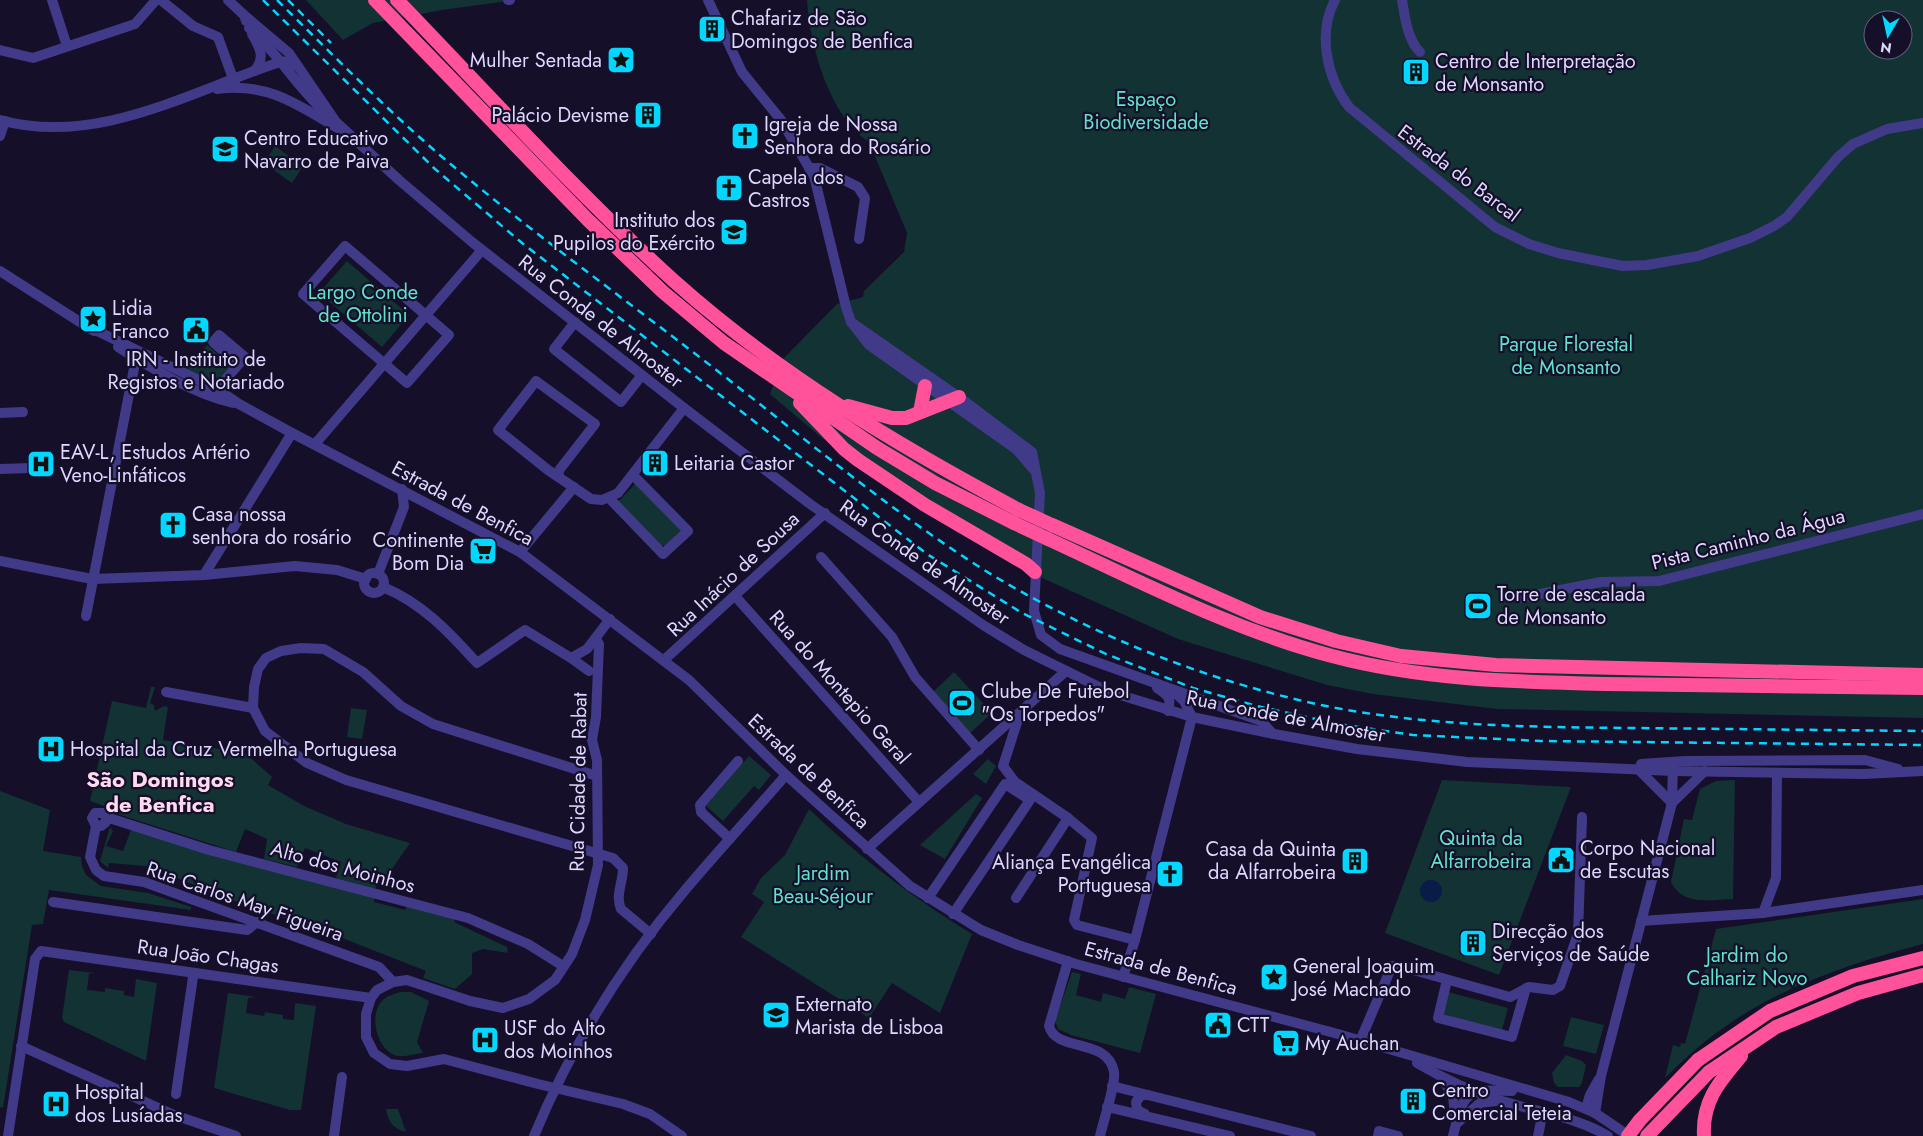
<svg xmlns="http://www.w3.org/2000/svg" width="1923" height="1136" viewBox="0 0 1923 1136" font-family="Jost,sans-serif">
	<rect width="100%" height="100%" fill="#150f29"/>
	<g fill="#123233" fill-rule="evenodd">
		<path d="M306 0H516L442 10 373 23 343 40Z"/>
		<path d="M807 0H1923V718L1497 709 1373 694 1327 685 1178 639 1042 578 1004 557 875 478 823 439 770 394 782 360 837 304 863 297 864 291 904 252 907 233 869 142C829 116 810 46 807 0ZM1873 20H1903V50H1873Z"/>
		<path d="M275 146 303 166 292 183 264 163Z"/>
		<path d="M347 261 409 315 382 347 319 293Z"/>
		<path d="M207 345 232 366 215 386 185 369Z"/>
		<path d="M636 483 681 526 680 535 666 546 658 545 617 503Z"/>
		<path d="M954 672 992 713 969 734 932 693Z"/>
		<path d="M151 687H155L150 703 154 705 155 711 164 706 168 707 163 740 245 753 272 777 268 785 304 806 346 824 410 843 392 869 388 886 377 883 375 889 336 878 341 862 305 848 297 867 264 859 267 839 245 829 236 852 114 813 109 808 90 801 112 701 146 708Z"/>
		<path d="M351 708 367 710 362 739 347 737Z"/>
		<path d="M749 756 771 775 759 790 754 786 723 821 706 806Z"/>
		<path d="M988 759 996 766 986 784 973 774Z"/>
		<path d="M1442 780 1571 787 1499 975 1385 933Z"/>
		<path d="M1735 780 1733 899C1711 900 1682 906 1671 882L1684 819 1692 820 1700 789 1716 781Z"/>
		<path d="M0 791 50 810 43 851 81 857 82 866 86 875 101 886 148 893 191 907V910L49 890 43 924 32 925 3 1108 0 1107Z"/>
		<path d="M976 794 982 798 945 859 920 845Z"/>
		<path d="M809 809C859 857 913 898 972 934L940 1013 892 983 869 1018 741 937 764 902 752 894 761 878 785 855Z"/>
		<path d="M110 827 113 831 106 846 123 851 131 830 375 896 374 902 405 910 407 905 456 917 454 922 507 947 508 953 483 949 472 953V974L455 989 423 978 426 971 327 932 240 903 146 866 109 863 108 868 100 861Z"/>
		<path d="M1923 899V944C1855 962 1784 985 1726 1026 1704 1041 1684 1059 1665 1078L1673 1045 1680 1047 1681 1043 1685 1044 1716 929Z"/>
		<path d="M69 970 95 973 89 974 87 990 105 992V988L124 991V995L134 997 136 979 157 983 146 1061 64 1022 62 1018Z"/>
		<path d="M1072 972 1081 974 1076 995 1101 1002 1103 993 1125 999 1129 987 1156 994 1140 1053 1071 1035 1058 1029 1055 1021Z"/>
		<path d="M400 992H411L429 1001 417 1042 423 1053C413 1054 401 1059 392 1054 376 1045 369 1015 382 1001 386 996 394 994 400 992Z"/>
		<path d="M1448 992 1508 1008 1502 1030 1443 1014Z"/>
		<path d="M228 993 256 997 248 998 246 1013 264 1016 265 1012 283 1015V1019L294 1020 295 1003 316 1006 301 1110H290L214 1088Z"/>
		<path d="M1571 1017 1604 1025 1596 1054 1563 1046Z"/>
		<path d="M1566 1055 1582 1061 1586 1065 1582 1083 1579 1087H1558L1554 1083 1552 1073Z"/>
		<path d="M386 1109H398L406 1132C393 1129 388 1121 386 1109Z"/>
	</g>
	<circle fill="#091c48" cx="1431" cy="891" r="11"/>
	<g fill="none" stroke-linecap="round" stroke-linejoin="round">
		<g stroke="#413a88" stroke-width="10">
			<path d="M52 0 67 46"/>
			<path d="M161 0 193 26 218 37 235 84"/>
			<path d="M228 0 244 15 246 21"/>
			<path d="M508 0H510"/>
			<path d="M708 0 742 72 781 120 814 176 846 307 851 322 869 345 1017 450 1034 470"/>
			<path d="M1335 0C1317 34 1327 78 1349 107L1495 227 1529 244 1558 253 1623 266 1647 265 1698 256 1750 238 1774 226 1787 217 1838 157 1853 144 1887 129 1923 123"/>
			<path d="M1402 0C1405 17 1407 39 1420 52"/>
			<path d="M244 15 289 53 336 122 399 180 472 242 684 408 810 504 983 625 1024 650 1107 691 1192 717 1274 734 1357 749 1467 762 1673 771 1864 774 1923 771"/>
			<path d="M249 28C279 54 298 89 328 115"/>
			<path d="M252 34C260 48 266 58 254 71"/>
			<path d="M0 50 33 58 135 24 156 0"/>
			<path d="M217 89C268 82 298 105 339 129"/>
			<path d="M0 120C97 147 191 91 280 62L290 61 298 67"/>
			<path d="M0 136 5 121"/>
			<path d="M809 168H820L858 187 865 198 859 239"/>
			<path d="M345 246 449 335 407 383 303 294Z"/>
			<path d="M0 271 94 331"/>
			<path d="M575 322 554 349 621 402 642 375"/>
			<path d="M851 322 959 397 1032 452 1040 493 1034 611 1041 635 1060 649 1261 721 1273 734"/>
			<path d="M89 327 217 389 239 404 292 433 520 552 689 680 786 775 910 886 981 930 1018 945 1076 964 1338 1034 1569 1102 1595 1113 1629 1136"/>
			<path d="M118 347C153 369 192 393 233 403"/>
			<path d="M217 389 245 357 219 335 213 342 238 364"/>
			<path d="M0 413 23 412"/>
			<path d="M315 444 482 250"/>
			<path d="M0 469 31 468"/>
			<path d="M558 475 560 469 595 424 536 381 498 430 548 470 591 499 602 500 618 493 684 408"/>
			<path d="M609 498 663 554 688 531 633 475"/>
			<path d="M520 552 574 487"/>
			<path d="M821 557 892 637 915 677 979 750"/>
			<path d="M0 561 92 579 204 575 295 566 337 570 366 579"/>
			<circle cx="374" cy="583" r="10"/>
			<path d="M378 574 404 507 402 489"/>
			<path d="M204 575 292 433"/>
			<path d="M383 587C422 603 449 632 477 663L525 630 571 658 587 649 610 619"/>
			<path d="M735 596 919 802"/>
			<path d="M1520 598 1601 582 1659 581 1923 514"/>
			<path d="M86 616 136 358 135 353"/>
			<path d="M596 639 599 644 596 717 592 740 597 760 598 865 585 920 572 954 555 980 529 999 503 1008 470 1001 407 980 393 982 377 990 371 998 366 1014V1037L374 1053 390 1064 407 1066 444 1059 538 1084 623 1104 650 1114 682 1136"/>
			<path d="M571 658 589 671"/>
			<path d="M664 660 825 513"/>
			<path d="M1157 688C1168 695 1172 698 1168 711"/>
			<path d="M166 692 253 708"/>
			<path d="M1174 692 1184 701 1192 717"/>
			<path d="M1020 713 1003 766 1015 782 1068 818 1092 838 1074 920 1077 925 1135 940"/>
			<path d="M1641 764 1685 761 1865 760 1898 769"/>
			<path d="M1638 769 1672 803"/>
			<path d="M597 776 433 724 401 706 363 672 324 649 301 648 281 651 266 658 258 669 254 687 253 708 265 731 307 763 346 780 613 858 623 868C623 883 615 895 621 909L651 934"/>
			<path d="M1672 803 1705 771"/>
			<path d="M106 817 209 850 468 918 528 944 563 966"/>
			<path d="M96 826H101L106 822V817L103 813H95L92 818 96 826 90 857 96 870 104 876 144 882 379 967 393 982"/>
			<path d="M730 839 701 812 700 805 738 761"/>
			<path d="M867 849 1066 671"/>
			<path d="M928 898 1005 784 1030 800 953 914"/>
			<path d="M1016 898 1068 818"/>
			<path d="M53 902 247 930 257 922"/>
			<path d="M1763 913 1776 878 1777 773"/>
			<path d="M1641 921 1763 913 1923 890"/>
			<path d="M1068 961 1049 1026C1056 1053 1108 1037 1114 1072 1116 1084 1103 1122 1100 1136"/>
			<path d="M1123 977 1135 940 1192 717"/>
			<path d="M1447 980 1438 1018 1512 1037 1526 988"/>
			<path d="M1360 1041 1392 966H1399L1510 997 1529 987 1553 990 1560 986 1578 934 1582 817"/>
			<path d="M21 1046 174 1115 236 1136"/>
			<path d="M1417 1063C1444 1079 1472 1092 1502 1101 1538 1112 1576 1117 1608 1136"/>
			<path d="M1443 1080 1453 1096 1455 1117"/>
			<path d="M1112 1086 1311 1136"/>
			<path d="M176 1094 193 977"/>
			<path d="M1107 1107 1230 1136"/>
			<path d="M1586 1108 1590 1095 1599 1079"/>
			<path d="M1532 1110 1541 1121 1538 1136"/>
			<path d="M1595 1113 1601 1076 1672 803 1673 762"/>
			<path d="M1145 1114 1137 1110 1136 1102 1141 1095H1148"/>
			<path d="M1456 1124 1480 1103 1496 1101"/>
			<path d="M8 1136 35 959 41 951 371 998"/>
			<path d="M334 1136 342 1077"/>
			<path d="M534 1136C571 1047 623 963 686 889 719 850 753 813 786 775"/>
			<path d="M1378 1136 1379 1131 1398 1136"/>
			<path d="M1453 1136C1464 1090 1466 1089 1512 1091"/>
		</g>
		<g stroke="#ff529b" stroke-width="14">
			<path d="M375 0 588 220 663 292 724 343 877 448 935 483 1014 523"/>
			<path d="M397 0C488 94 577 193 674 281 778 374 897 445 1019 510"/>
			<path d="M800 403 844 449 858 460 925 505 1026 564 1035 572"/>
			<path d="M848 406 892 418H906L959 397"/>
			<path d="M920 412 925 386"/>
			<path d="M1052 525 1260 617 1336 641 1401 656 1496 665 1923 675"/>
			<path d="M1048 539C1141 582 1233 630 1332 656 1422 680 1514 682 1606 684 1712 686 1817 686 1923 688"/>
			<path d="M1698 1060 1770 1011 1853 976 1923 958"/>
			<path d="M1647 1136 1709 1072 1776 1027 1858 993 1923 975"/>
			<path d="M1704 1136C1702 1101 1719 1082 1741 1056"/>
		</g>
		<g stroke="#03d7ff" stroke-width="2.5" stroke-dasharray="8 6" stroke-linecap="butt">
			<path d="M263 0 435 169 522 243 927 554 1022 613 1106 654 1193 688 1257 706 1338 724 1413 735 1541 741 1923 745"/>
			<path d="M277 0C331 53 384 107 441 156 525 227 615 292 702 359 796 431 888 510 989 573 1092 635 1204 680 1321 705 1423 726 1526 727 1631 728 1728 729 1826 730 1923 731"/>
			<path d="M288 0 331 43"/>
		</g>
		<g stroke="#ff529b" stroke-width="14">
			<path d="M1019 510 1052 525"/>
			<path d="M1014 523 1048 539"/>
			<path d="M1628 1136 1640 1120 1698 1060"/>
		</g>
	</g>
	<defs>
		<symbol id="building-square" viewBox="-11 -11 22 22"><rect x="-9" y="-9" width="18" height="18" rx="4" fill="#03d7ff" stroke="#150f29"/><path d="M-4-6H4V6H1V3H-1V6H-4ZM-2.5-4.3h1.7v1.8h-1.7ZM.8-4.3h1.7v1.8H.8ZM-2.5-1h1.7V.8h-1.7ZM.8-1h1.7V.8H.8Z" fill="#111"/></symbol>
		<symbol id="sight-square" viewBox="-11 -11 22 22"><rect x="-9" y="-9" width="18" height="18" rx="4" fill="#03d7ff" stroke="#150f29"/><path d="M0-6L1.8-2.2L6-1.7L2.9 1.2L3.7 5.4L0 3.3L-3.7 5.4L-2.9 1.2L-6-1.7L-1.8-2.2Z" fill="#111"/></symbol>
		<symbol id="church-square" viewBox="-11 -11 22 22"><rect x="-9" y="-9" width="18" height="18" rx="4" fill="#03d7ff" stroke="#150f29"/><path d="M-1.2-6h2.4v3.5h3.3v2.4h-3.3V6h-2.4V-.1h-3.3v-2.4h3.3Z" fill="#111"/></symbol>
		<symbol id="school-square" viewBox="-11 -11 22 22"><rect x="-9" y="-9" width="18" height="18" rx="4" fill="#03d7ff" stroke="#150f29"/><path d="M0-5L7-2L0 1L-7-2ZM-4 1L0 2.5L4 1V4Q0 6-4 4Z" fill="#111"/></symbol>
		<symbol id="civic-square" viewBox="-11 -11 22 22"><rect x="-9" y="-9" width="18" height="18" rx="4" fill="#03d7ff" stroke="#150f29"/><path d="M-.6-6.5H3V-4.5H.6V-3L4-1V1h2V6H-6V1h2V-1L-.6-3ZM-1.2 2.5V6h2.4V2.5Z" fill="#111"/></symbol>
		<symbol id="hospital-square" viewBox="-11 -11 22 22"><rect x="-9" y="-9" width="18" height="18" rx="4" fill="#03d7ff" stroke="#150f29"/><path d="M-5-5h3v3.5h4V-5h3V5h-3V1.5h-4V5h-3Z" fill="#111"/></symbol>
		<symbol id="supermarket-square" viewBox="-11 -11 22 22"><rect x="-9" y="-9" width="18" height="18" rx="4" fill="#03d7ff" stroke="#150f29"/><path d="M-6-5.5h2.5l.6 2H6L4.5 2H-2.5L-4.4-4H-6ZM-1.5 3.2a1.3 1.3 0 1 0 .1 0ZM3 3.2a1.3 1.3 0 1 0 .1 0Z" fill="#111"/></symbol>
		<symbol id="stadium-square" viewBox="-11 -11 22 22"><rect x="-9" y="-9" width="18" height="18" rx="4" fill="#03d7ff" stroke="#150f29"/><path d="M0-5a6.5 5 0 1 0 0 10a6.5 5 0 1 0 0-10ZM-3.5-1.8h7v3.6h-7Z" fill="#111"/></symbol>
	</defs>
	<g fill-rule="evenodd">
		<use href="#building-square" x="696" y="13" width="32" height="32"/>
		<use href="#sight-square" x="605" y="44" width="32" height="32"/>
		<use href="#building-square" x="1400" y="56" width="32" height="32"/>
		<use href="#building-square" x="632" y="99" width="32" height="32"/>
		<use href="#church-square" x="729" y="120" width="32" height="32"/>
		<use href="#school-square" x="209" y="133" width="32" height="32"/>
		<use href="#church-square" x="713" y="172" width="32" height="32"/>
		<use href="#school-square" x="718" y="216" width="32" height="32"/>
		<use href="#sight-square" x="77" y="303" width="32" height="32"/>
		<use href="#civic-square" x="180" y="314" width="32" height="32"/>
		<use href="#building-square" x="639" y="447" width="32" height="32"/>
		<use href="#hospital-square" x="25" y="448" width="32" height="32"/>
		<use href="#church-square" x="157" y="509" width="32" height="32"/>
		<use href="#supermarket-square" x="467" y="535" width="32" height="32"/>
		<use href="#stadium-square" x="1462" y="590" width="32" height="32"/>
		<use href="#stadium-square" x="946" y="687" width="32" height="32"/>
		<use href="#hospital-square" x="35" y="733" width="32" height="32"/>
		<use href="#civic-square" x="1545" y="844" width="32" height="32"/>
		<use href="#building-square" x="1339" y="845" width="32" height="32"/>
		<use href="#church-square" x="1154" y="858" width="32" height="32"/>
		<use href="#building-square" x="1457" y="927" width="32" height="32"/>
		<use href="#sight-square" x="1258" y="961" width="32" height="32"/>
		<use href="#school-square" x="760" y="999" width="32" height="32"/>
		<use href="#civic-square" x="1202" y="1009" width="32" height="32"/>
		<use href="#hospital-square" x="469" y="1024" width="32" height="32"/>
		<use href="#supermarket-square" x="1270" y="1027" width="32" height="32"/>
		<use href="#building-square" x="1397" y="1085" width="32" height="32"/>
		<use href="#hospital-square" x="40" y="1088" width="32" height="32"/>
	</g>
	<g text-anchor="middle" stroke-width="4.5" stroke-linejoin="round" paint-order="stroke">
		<g font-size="20" fill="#ded7ff" stroke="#150f29" text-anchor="start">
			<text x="731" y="25">Chafariz de São<tspan x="731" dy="23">Domingos de Benfica</tspan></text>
			<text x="602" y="67" text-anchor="end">Mulher Sentada</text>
			<text x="1435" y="68">Centro de Interpretação<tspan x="1435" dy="23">de Monsanto</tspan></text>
			<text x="629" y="122" text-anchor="end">Palácio Devisme</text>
			<text x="764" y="131">Igreja de Nossa<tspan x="764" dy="23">Senhora do Rosário</tspan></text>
			<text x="244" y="145">Centro Educativo<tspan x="244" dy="23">Navarro de Paiva</tspan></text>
			<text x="748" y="184">Capela dos<tspan x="748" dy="23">Castros</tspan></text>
			<text x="715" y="227" text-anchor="end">Instituto dos<tspan x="715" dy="23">Pupilos do Exército</tspan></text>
			<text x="112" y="315">Lidia<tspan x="112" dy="23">Franco</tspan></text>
			<text x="196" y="366" text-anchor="middle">IRN - Instituto de<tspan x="196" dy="23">Registos e Notariado</tspan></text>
			<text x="60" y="459">EAV-L, Estudos Artério<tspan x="60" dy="23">Veno-Linfáticos</tspan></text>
			<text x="674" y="470">Leitaria Castor</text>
			<text x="192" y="521">Casa nossa<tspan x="192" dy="23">senhora do rosário</tspan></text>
			<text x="464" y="547" text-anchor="end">Continente<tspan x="464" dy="23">Bom Dia</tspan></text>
			<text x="1497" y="601">Torre de escalada<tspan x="1497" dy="23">de Monsanto</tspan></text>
			<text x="981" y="698">Clube De Futebol<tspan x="981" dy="23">"Os Torpedos"</tspan></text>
			<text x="70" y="756">Hospital da Cruz Vermelha Portuguesa</text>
			<text x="1580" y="855">Corpo Nacional<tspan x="1580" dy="23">de Escutas</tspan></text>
			<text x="1336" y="856" text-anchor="end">Casa da Quinta<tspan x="1336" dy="23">da Alfarrobeira</tspan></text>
			<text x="1151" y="869" text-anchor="end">Aliança Evangélica<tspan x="1151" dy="23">Portuguesa</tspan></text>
			<text x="1492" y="938">Direcção dos<tspan x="1492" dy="23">Serviços de Saúde</tspan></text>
			<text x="1293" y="973">General Joaquim<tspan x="1293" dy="23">José Machado</tspan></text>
			<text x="795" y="1011">Externato<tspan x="795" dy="23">Marista de Lisboa</tspan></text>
			<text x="1237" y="1032">CTT</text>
			<text x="504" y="1035">USF do Alto<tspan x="504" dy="23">dos Moinhos</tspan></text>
			<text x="1305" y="1050">My Auchan</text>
			<text x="1432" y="1097">Centro<tspan x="1432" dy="23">Comercial Teteia</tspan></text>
			<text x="75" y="1099">Hospital<tspan x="75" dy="23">dos Lusíadas</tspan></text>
		</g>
		<g font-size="20" fill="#5fe3ca" stroke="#150f29">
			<text x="1146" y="106">Espaço<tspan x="1146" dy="23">Biodiversidade</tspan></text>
			<text x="363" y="299">Largo Conde<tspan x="363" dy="23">de Ottolini</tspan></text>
			<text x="1566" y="351">Parque Florestal<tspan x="1566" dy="23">de Monsanto</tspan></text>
			<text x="1481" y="845">Quinta da<tspan x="1481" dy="23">Alfarrobeira</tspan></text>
			<text x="823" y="880">Jardim<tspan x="823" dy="23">Beau-Séjour</tspan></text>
			<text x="1747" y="962">Jardim do<tspan x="1747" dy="23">Calhariz Novo</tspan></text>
		</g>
		<g font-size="20" fill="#ded7ff" stroke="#150f29">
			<text transform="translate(1459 173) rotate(37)" y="7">Estrada do Barcal</text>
			<text transform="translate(601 321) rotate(38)" y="7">Rua Conde de Almoster</text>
			<text transform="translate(463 503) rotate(28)" y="7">Estrada de Benfica</text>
			<text transform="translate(1748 539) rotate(-14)" y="7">Pista Caminho da Água</text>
			<text transform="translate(925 562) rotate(35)" y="7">Rua Conde de Almoster</text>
			<text transform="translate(733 574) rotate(-43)" y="7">Rua Inácio de Sousa</text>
			<text transform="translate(840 687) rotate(48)" y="7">Rua do Montepio Geral</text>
			<text transform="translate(1286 716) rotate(11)" y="7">Rua Conde de Almoster</text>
			<text transform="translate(809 771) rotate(43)" y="7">Estrada de Benfica</text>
			<text transform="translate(578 782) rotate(-89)" y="7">Rua Cidade de Rabat</text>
			<text transform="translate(343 867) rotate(15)" y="7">Alto dos Moinhos</text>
			<text transform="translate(245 901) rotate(19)" y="7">Rua Carlos May Figueira</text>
			<text transform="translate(208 956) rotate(8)" y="7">Rua João Chagas</text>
			<text transform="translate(1161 968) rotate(15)" y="7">Estrada de Benfica</text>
		</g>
		<g font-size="22" font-weight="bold" fill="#ffd9ef" stroke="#150f29">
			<text x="160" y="787">São Domingos<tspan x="160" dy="25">de Benfica</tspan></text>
		</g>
	</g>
	<g transform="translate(1888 35) rotate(189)"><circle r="24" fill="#150f29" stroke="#655f7f"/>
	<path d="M0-4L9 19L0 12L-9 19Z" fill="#03d7ff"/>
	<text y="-8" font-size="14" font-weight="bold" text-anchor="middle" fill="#ded7ff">N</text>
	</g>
</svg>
